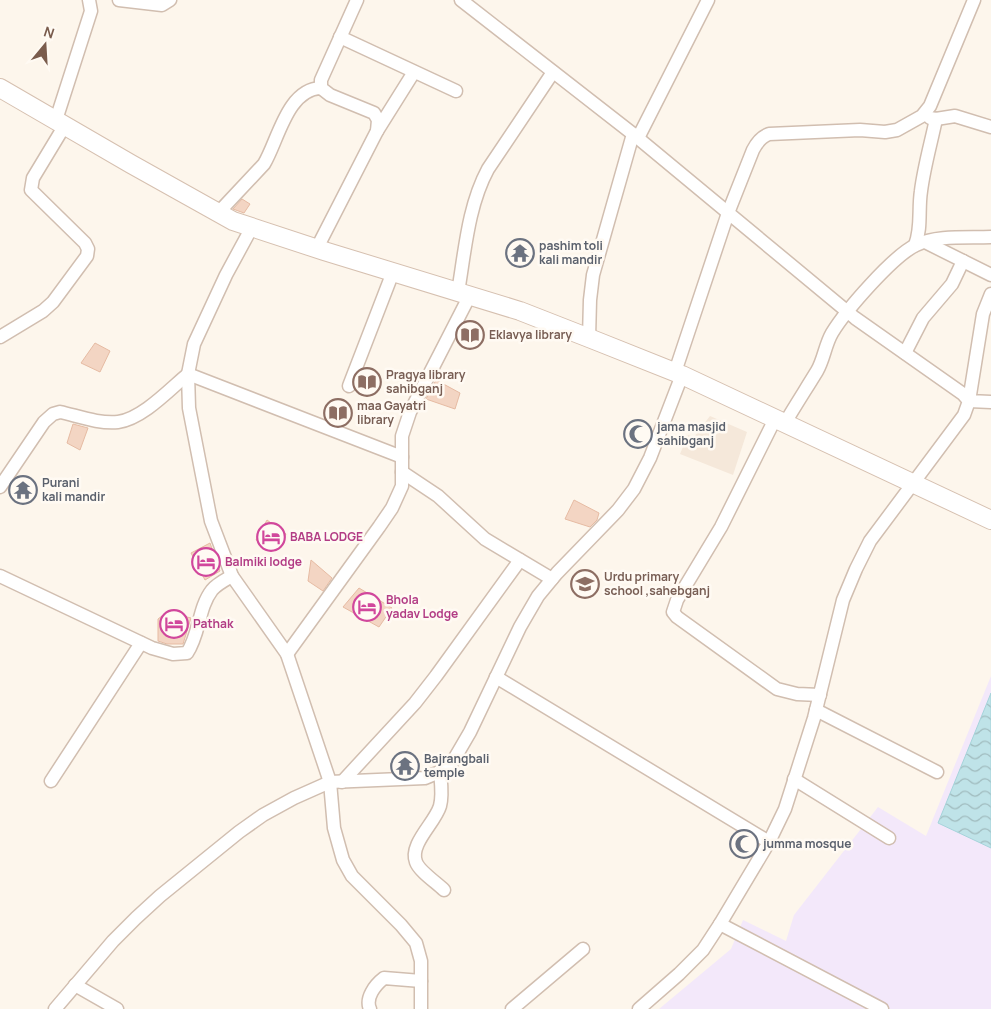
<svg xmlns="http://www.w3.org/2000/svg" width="991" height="1009" viewBox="0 0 991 1009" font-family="Manrope,sans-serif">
	<defs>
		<pattern id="water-waves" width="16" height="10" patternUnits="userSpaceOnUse" patternTransform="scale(1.25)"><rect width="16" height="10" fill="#bfe3e8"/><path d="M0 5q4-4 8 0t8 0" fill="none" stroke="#a0bbbe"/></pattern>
	</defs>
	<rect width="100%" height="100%" fill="#fdf6ec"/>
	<path fill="#f5e8da" d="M710 416 747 432 733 475 680 454 688 435 694 437Z"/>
	<path fill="#f3e8fa" d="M991 676V1009H659L731 949 743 920 786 941 794 915 878 807 926 836Z"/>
	<path fill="url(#water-waves)" stroke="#a5d3da" d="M991 693V848L938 823Z"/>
	<g fill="#f3d5c3" stroke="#e6bba3">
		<path d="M242 199 250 204 244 213 233 209Z"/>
		<path d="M95 343 110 351 100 372 81 363Z"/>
		<path d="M436 380 460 393 455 409 426 399Z"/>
		<path d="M73 424 88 428 80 450 67 443Z"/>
		<path d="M574 500 599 513 597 520 590 527 565 519Z"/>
		<path d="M267 520 286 534 276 551 256 540Z"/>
		<path d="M210 543 220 571 205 580 191 553Z"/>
		<path d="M311 560 332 578 323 591 308 581Z"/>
		<path d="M359 588 392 608 379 627 343 607Z"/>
		<path d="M167 612 191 618 183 644H167L158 641V619Z"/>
	</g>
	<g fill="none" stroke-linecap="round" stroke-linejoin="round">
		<defs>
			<g id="street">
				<path d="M119 0 162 5 170 0"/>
				<path d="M461 0 633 134 855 318 963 394 969 401 964 415 870 541 856 569 843 600 814 718 785 809 769 842 720 924 703 950 679 974 639 1009"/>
				<path d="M340 37 456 91"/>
				<path d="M930 118 936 119 955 116 991 127"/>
				<path d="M56 120 91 11 89 0"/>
				<path d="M377 131 414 72"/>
				<path d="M638 138 708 0"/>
				<path d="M219 212 264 164C278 141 287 89 321 88"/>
				<path d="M252 227 226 275 194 344 188 374 189 408 211 521 232 576 287 654 330 782 334 828 343 860 352 876 401 925 416 943 421 961V1009"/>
				<path d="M925 242 991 275"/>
				<path d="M915 245C922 228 918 210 921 191 924 167 931 143 936 119"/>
				<path d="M317 248 377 131 378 120 374 113 330 95 321 88V80L357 0"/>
				<path d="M458 292C465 251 468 206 488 169L553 72"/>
				<path d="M991 294 983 314 969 401 991 402"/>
				<path d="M0 337 43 311 53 302 87 256 88 249 85 243 31 190 33 178 65 125"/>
				<path d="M589 338 590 300 593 275 633 134"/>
				<path d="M905 353 923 318 952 284 963 261"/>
				<path d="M675 372 728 213 753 150C757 142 761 137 769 134L860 130 885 132 897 130 922 116 930 106 974 0"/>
				<path d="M349 386 393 272"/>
				<path d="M775 419 721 527 677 600 673 612 677 617 777 689 797 694 820 695"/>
				<path d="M785 423C795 406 806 389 817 371 824 359 825 345 832 333 846 310 893 256 916 245 937 235 967 238 991 237"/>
				<path d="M402 472 438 496 485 539 552 579"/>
				<path d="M0 487 44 422 53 414 60 412C78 416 99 424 118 422 142 419 169 390 188 374L402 457"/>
				<path d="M0 576 152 648 173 654 187 653C200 634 198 608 212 590 217 584 225 580 232 576"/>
				<path d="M287 654 379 527 392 508 402 486V436L410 412 470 295"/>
				<path d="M496 677 769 842"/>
				<path d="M816 710 937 772"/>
				<path d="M440 771C441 783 443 795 440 806 435 823 409 844 416 862 419 871 437 883 444 890"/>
				<path d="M794 779 889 838"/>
				<path d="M51 781 141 643"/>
				<path d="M342 782 415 703 436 676 520 560"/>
				<path d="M720 924 882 1009"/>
				<path d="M75 985 117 1009"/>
				<path d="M55 1009 113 941 136 918 160 896 239 832 263 815 294 798 330 782 425 778 449 768 470 732 520 627 538 596 557 573 618 510 634 489 650 458 682 375"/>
				<path d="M370 1009C365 998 375 985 384 978L421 981"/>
				<path d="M512 1009 583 949"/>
			</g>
			<path id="secondary" d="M0 88 131 164 233 221 324 251 520 311 589 338 682 375 991 520"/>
		</defs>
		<use href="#street" stroke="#d1beb0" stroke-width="15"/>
		<use href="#secondary" stroke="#d6c0b0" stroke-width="20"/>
		<use href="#street" stroke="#fff" stroke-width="12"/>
		<use href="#secondary" stroke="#fff" stroke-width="18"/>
	</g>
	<defs>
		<symbol id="temple-ring" viewBox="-11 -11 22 22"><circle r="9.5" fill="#fffaf3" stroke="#6b7280" stroke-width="1.5"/><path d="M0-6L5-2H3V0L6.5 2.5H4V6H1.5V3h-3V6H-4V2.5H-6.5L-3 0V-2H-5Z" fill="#6b7280"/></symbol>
		<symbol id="library-ring" viewBox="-11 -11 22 22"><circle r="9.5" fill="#fffaf3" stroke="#8d6e63" stroke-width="1.5"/><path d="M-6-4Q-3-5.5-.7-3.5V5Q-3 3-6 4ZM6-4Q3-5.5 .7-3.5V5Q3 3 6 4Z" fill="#8d6e63"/></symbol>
		<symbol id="mosque-ring" viewBox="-11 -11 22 22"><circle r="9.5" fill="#fffaf3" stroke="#6b7280" stroke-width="1.5"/><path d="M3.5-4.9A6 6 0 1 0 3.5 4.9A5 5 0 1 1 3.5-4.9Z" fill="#6b7280"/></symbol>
		<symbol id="hotel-ring" viewBox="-11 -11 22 22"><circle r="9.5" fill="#fffaf3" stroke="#d1479c" stroke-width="1.5"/><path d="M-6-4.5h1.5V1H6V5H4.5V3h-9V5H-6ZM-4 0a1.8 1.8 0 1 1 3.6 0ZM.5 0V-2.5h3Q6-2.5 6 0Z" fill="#d1479c"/></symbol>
		<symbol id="school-ring" viewBox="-11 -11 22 22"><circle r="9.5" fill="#fffaf3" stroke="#8d6e63" stroke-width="1.5"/><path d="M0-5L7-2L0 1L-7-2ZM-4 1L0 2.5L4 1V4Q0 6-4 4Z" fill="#8d6e63"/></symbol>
	</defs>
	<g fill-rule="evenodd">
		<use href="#temple-ring" x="504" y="237" width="32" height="32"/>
		<use href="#library-ring" x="454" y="319" width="32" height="32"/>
		<use href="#library-ring" x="351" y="366" width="32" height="32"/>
		<use href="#library-ring" x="322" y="397" width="32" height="32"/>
		<use href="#mosque-ring" x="622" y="418" width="32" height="32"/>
		<use href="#temple-ring" x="7" y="474" width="32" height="32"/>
		<use href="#hotel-ring" x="255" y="521" width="32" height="32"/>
		<use href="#hotel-ring" x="190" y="546" width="32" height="32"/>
		<use href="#school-ring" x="569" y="568" width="32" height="32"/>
		<use href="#hotel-ring" x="351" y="591" width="32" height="32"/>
		<use href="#hotel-ring" x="158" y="608" width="32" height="32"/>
		<use href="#temple-ring" x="389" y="750" width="32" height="32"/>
		<use href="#mosque-ring" x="728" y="828" width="32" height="32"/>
	</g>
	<g text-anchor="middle" stroke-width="5" stroke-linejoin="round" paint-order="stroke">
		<g font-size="12" font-weight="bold" fill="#5b616d" stroke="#fffaf3" text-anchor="start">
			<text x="539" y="250">pashim toli<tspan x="539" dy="14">kali mandir</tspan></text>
			<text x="657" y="431">jama masjid<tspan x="657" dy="14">sahibganj</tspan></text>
			<text x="42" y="487">Purani<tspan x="42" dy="14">kali mandir</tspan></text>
			<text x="424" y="763">Bajrangbali<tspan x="424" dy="14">temple</tspan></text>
			<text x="763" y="848">jumma mosque</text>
		</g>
		<g font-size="12" font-weight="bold" fill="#785e54" stroke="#fffaf3" text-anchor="start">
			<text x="489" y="339">Eklavya library</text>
			<text x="386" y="379">Pragya library<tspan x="386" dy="14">sahibganj</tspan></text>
			<text x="357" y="410">maa Gayatri<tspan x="357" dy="14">library</tspan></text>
			<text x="604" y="581">Urdu primary<tspan x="604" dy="14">school ,sahebganj</tspan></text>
		</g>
		<g font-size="12" font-weight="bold" fill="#b23c85" stroke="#fffaf3" text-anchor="start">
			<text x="290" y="541">BABA LODGE</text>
			<text x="225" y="566">Balmiki lodge</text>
			<text x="386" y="604">Bhola<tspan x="386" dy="14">yadav Lodge</tspan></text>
			<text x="193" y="628">Pathak</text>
		</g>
	</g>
	<g transform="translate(45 45) rotate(18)" stroke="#fffaf3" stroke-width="4" paint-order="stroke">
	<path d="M0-4L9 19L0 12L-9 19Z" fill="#7a5c4d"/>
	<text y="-8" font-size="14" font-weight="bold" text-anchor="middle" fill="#7a5c4d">N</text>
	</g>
</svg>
